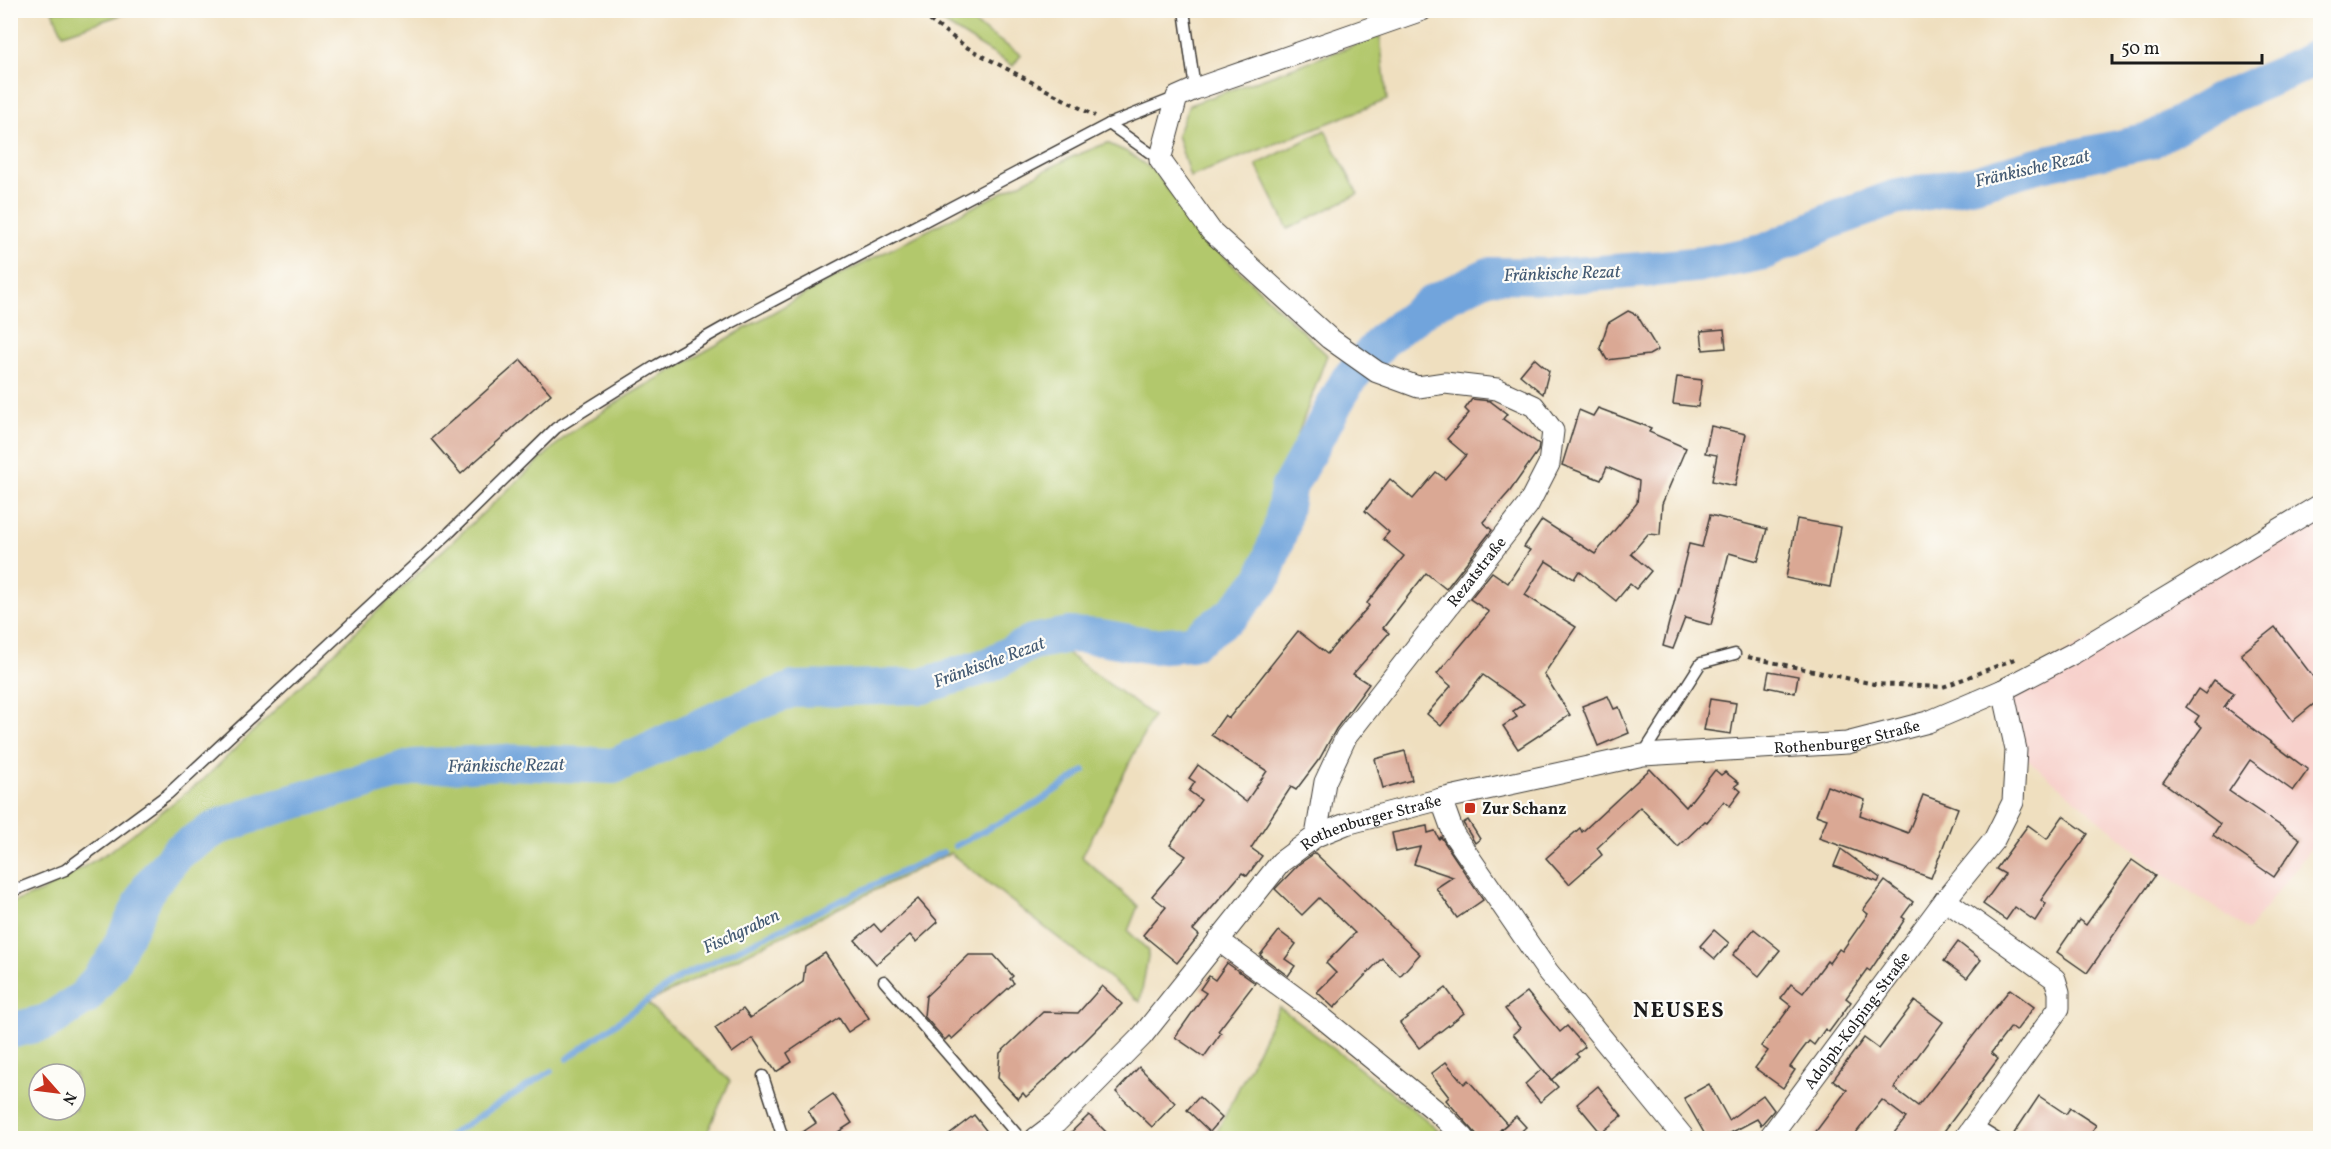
<svg xmlns="http://www.w3.org/2000/svg" width="2331" height="1149" viewBox="0 0 2331 1149" font-family="Vollkorn,serif">
	<rect width="100%" height="100%" fill="#fdfcf7"/>
	<filter id="ink" filterUnits="userSpaceOnUse"><feTurbulence type="fractalNoise" baseFrequency=".0167" numOctaves="2"/><feDisplacementMap in="SourceGraphic" scale="12" xChannelSelector="R" yChannelSelector="G"/><feConvolveMatrix kernelMatrix="1 2 1 2 8 2 1 2 1" color-interpolation-filters="sRGB"/></filter>
	<filter id="wash" filterUnits="userSpaceOnUse"><feTurbulence type="fractalNoise" baseFrequency=".008" numOctaves="4" result="noise"/><feDisplacementMap in="SourceGraphic" scale="24" xChannelSelector="R" yChannelSelector="G"/><feGaussianBlur stdDeviation="1.35" result="paint"/><feColorMatrix in="noise" values="0 0 0 0 0 0 0 0 0 0 0 0 0 0 0 0 0 1.4 0 .05"/><feComposite in="paint" operator="in"/></filter>
	<g filter="url(#wash)">
		<rect width="100%" height="100%" fill="#efdfbf"/>
		<path fill="#f7d0cb" d="M2320 505V846L2316 842 2248 930 2164 874 2016 750 2003 690Z"/>
		<g fill="#b2c86c" stroke="#677244" stroke-width="1.5" fill-rule="evenodd">
			<path d="M52 11H133L63 34Z"/>
			<path d="M924 11H955L1021 55 1013 66Z"/>
			<path d="M1380 36 1387 100 1190 177 1177 135 1189 105Z"/>
			<path d="M1325 130 1358 194 1288 229 1256 165Z"/>
			<path d="M1107 143 1127 152 1154 171 1207 240 1327 355 1276 494 1260 560 1221 609 1176 636 1143 637 1088 622 1039 633 1153 716 1082 857 1138 906 1128 931 1149 951 1140 1002 950 853 647 1003 730 1081 705 1138H11V903L41 892 109 852 204 779 370 618 568 434 629 395 819 286 1067 159ZM39 1074H75V1110H39Z"/>
			<path d="M1279 1007 1423 1117 1446 1138H1214Z"/>
		</g>
		<g fill="none" stroke-linecap="round" stroke-linejoin="round">
			<g stroke="#71a4dc" stroke-width="6">
				<path d="M955 846 1037 803 1084 771"/>
				<path d="M567 1059 680 977 943 852"/>
				<path d="M445 1138 551 1071"/>
			</g>
			<path stroke="#71a4dc" stroke-width="36" d="M10 1031 47 1022 85 997 111 964 150 886 178 852 216 828 269 809 414 767 507 762 614 766 730 713 794 689 923 686 989 665 1032 642 1069 635 1101 637 1152 646 1191 643 1231 615 1263 579 1281 528 1288 489 1348 380 1384 339 1432 303 1489 275 1559 276 1642 270 1704 264 1764 252 1828 222 1894 198 1975 183 2037 165 2150 141 2218 101 2298 67 2320 55"/>
		</g>
		<g id="blocks">
			<g fill="#daa894">
				<path d="M1628 311 1637 315 1658 350 1649 355 1607 360 1600 348 1608 323Z"/>
				<path d="M1724 329 1726 348 1703 350 1701 331Z"/>
				<path d="M1534 358 1549 371 1543 394 1520 375Z"/>
				<path d="M521 360 551 394 461 474 431 439Z"/>
				<path d="M1677 377 1702 380 1698 407 1673 404Z"/>
				<path d="M1472 399 1490 401 1507 414 1503 419 1539 444 1538 451 1510 491 1483 522 1492 530 1449 585 1446 589 1426 573 1383 628 1389 633 1353 674 1369 684 1336 729 1320 758 1296 790 1291 787 1251 848 1262 856 1247 876 1242 873 1193 930 1199 935 1177 963 1143 935 1166 907 1152 896 1186 856 1170 845 1201 800 1189 791 1195 782 1189 778 1198 765 1246 802 1267 771 1211 735 1225 715 1229 718 1298 631 1327 654 1369 606 1367 603 1404 556 1383 539 1389 532 1365 511 1390 479 1413 499 1436 472 1445 479 1466 455 1447 439 1469 413 1465 409Z"/>
				<path d="M1598 408 1651 428 1649 432 1686 448 1662 504 1660 535 1648 534 1631 554 1651 571 1636 589 1630 584 1616 601 1579 571 1574 579 1546 561 1525 595 1576 627 1544 674 1570 715 1518 749 1503 726 1517 717 1513 711 1524 704 1483 675 1441 726 1427 714 1451 686 1437 674 1489 612 1470 599 1492 572 1508 583 1530 550 1524 547 1542 520 1595 554 1637 503 1639 481 1607 467 1601 480 1562 465 1579 410 1593 416Z"/>
				<path d="M1711 426 1746 434 1735 486 1712 481 1717 455 1705 453Z"/>
				<path d="M1710 515 1767 529 1758 561 1729 553 1711 625 1685 618 1673 649 1663 646 1689 544 1702 547Z"/>
				<path d="M1797 519 1841 527 1830 587 1786 578Z"/>
				<path d="M2275 627 2320 686V699L2293 721 2241 654Z"/>
				<path d="M1769 671 1798 676 1795 693 1766 687Z"/>
				<path d="M2214 680 2234 693 2224 707 2308 770 2293 791 2250 760 2229 791 2300 839 2274 877 2213 835 2220 824 2163 782 2202 727 2195 722 2199 716 2186 707 2198 689 2205 694Z"/>
				<path d="M1608 696 1614 709 1619 707 1629 733 1598 746 1582 706Z"/>
				<path d="M1710 699 1736 703 1731 734 1704 730Z"/>
				<path d="M1405 751 1412 780 1383 788 1375 759Z"/>
				<path d="M1650 769 1686 807 1715 770 1721 775 1725 772 1739 783 1735 786 1741 791 1730 806 1724 801 1707 822 1705 821 1678 847 1640 807 1597 848 1602 855 1569 884 1546 858 1580 828 1582 832Z"/>
				<path d="M1827 786 1865 800 1860 815 1908 833 1923 795 1958 808 1931 878 1819 838 1827 819 1816 815Z"/>
				<path d="M2063 816 2088 834 2041 900 2046 904 2035 921 2015 907 2006 920 1983 904 2005 874 1996 869 2028 825 2047 839Z"/>
				<path d="M1468 820 1480 839 1475 843 1463 823Z"/>
				<path d="M1427 826 1428 833 1435 831 1439 839 1441 837 1483 900 1457 918 1436 888 1453 877 1414 864 1420 847 1396 852 1392 833Z"/>
				<path d="M1841 849 1880 878 1878 882 1834 866Z"/>
				<path d="M1315 853 1420 954 1400 976 1382 958 1334 1008 1317 992 1336 973 1326 963 1355 933 1319 898 1302 915 1275 889 1299 864Z"/>
				<path d="M2132 860 2155 876 2087 973 2057 952 2079 920 2086 925Z"/>
				<path d="M1885 881 1913 902 1902 917 1905 919 1870 971 1867 969 1846 998 1851 1002 1829 1032 1825 1029 1814 1045 1809 1041 1799 1054 1790 1067 1795 1070 1783 1088 1755 1068 1768 1051 1761 1046 1791 1006 1781 998 1791 984 1803 993 1827 961 1829 963 1839 949 1842 951 1868 914 1863 910Z"/>
				<path d="M918 899 938 922 916 942 910 935 876 964 855 940 874 924 881 932Z"/>
				<path d="M1754 929 1780 950 1759 976 1733 955Z"/>
				<path d="M1714 930 1729 943 1715 959 1700 946Z"/>
				<path d="M1279 931 1296 944 1285 959 1295 966 1288 976 1260 955Z"/>
				<path d="M1958 942 1981 960 1967 978 1944 961Z"/>
				<path d="M825 953 869 1018 848 1032 839 1018 787 1053 792 1062 776 1072 753 1038 732 1053 715 1028 743 1009 750 1018 803 982 805 966Z"/>
				<path d="M969 955H994L1013 976 1010 979 1014 983 952 1039 949 1036 945 1040 924 1016 926 996Z"/>
				<path d="M1227 963 1255 983 1218 1031 1221 1033 1204 1057 1175 1037 1206 993 1200 989 1209 976 1215 980Z"/>
				<path d="M1102 986 1122 1004 1063 1063 1026 1097 1023 1093 1018 1099 998 1078 1000 1053 1043 1012 1078 1013Z"/>
				<path d="M1446 988 1464 1013 1419 1048 1400 1023Z"/>
				<path d="M2010 989 2034 1007 2016 1031 2011 1027 1991 1053 1998 1059 1939 1138H1890L1906 1118 1882 1100 1852 1138H1811L1847 1090 1833 1080 1864 1038 1879 1049 1915 1001 1943 1022 1894 1088 1918 1106Z"/>
				<path d="M1527 992 1560 1032 1567 1026 1585 1047 1576 1054 1579 1057 1551 1080 1513 1034 1520 1028 1505 1009Z"/>
				<path d="M1446 1062 1464 1084 1468 1080 1507 1124 1491 1138H1480L1446 1100 1449 1097 1431 1074Z"/>
				<path d="M1139 1067 1175 1103 1152 1127 1116 1092Z"/>
				<path d="M1542 1069 1558 1087 1540 1102 1525 1084Z"/>
				<path d="M1709 1084 1729 1120 1763 1095 1774 1110 1761 1125 1757 1119 1721 1138H1707L1684 1098Z"/>
				<path d="M1598 1086 1622 1116 1601 1133 1577 1104Z"/>
				<path d="M833 1094 852 1123 829 1138H794L816 1123 808 1111Z"/>
				<path d="M2039 1096 2066 1114 2070 1108 2096 1125 2088 1138H2011Z"/>
				<path d="M1199 1097 1222 1118 1210 1132 1187 1110Z"/>
				<path d="M974 1115 992 1138H944Z"/>
				<path d="M1089 1115 1112 1138H1065Z"/>
				<path d="M1516 1116 1526 1127 1514 1138H1510L1501 1129Z"/>
			</g>
		</g>
	</g>
	<g filter="url(#ink)">
		<use href="#blocks" fill-opacity="0" stroke="#3c3934" stroke-width="1.5"/>
		<g fill="none" stroke-linecap="round" stroke-linejoin="round">
			<defs>
				<g id="lane">
					<path d="M1184 10 1195 89"/>
					<path d="M1109 124 1160 160"/>
					<path d="M1643 754 1701 663 1735 654"/>
					<path d="M10 892 65 870 168 794 450 532 556 428 657 365 733 322 1109 124 1177 97"/>
					<path d="M884 981 1020 1138"/>
					<path d="M763 1076 783 1138"/>
					<path d="M1975 1125 1996 1138"/>
				</g>
				<g id="street">
					<path d="M1441 799 1454 835 1548 972 1684 1138"/>
					<path id="s1" d="M1316 836 1325 782 1346 737 1528 505 1549 464 1553 431 1534 406 1497 389 1445 383 1418 387 1377 372 1329 338 1211 231 1160 160 1177 97 1195 89 1422 10"/>
					<path d="M1945 900 2055 979 2059 992V1008L1965 1138"/>
					<path d="M1218 940 1314 1011 1441 1115 1464 1138"/>
					<path id="s2" d="M1036 1138 1057 1122 1142 1036 1281 862 1316 836 1346 824 1441 799 1643 755 1847 743 1928 722 2003 690 2074 653 2320 505"/>
					<path id="s3" d="M1769 1138 1945 900 1994 840 2013 802 2016 750 2003 690"/>
				</g>
			</defs>
			<use href="#lane" stroke="#3c3934" stroke-width="13"/>
			<use href="#street" stroke="#3c3934" stroke-width="23"/>
			<g stroke="#3c3934" stroke-width="4" stroke-dasharray="4.5 4.5" stroke-linecap="butt">
				<path d="M915 10 968 48 1095 116"/>
				<path d="M1748 657 1874 684 1943 687 2017 658"/>
			</g>
			<use href="#lane" stroke="#fff" stroke-width="10"/>
			<use href="#street" stroke="#fff" stroke-width="21"/>
		</g>
	</g>
	<rect fill="#c8321e" stroke="#fdfcf7" stroke-width="2" x="1464" y="802" width="12" height="12" rx="3"/>
	<g text-anchor="middle" stroke-width="4.5" stroke-linejoin="round" paint-order="stroke">
		<g font-size="16" fill="#1c1c1c" stroke="#fdfcf7">
			<text dy="6" stroke="none"><textPath href="#s1" startOffset="315">Rezatstraße</textPath></text>
			<text dy="6" stroke="none"><textPath href="#s2" startOffset="956">Rothenburger Straße</textPath></text>
			<text dy="6" stroke="none"><textPath href="#s2" startOffset="470">Rothenburger Straße</textPath></text>
			<text dy="6" stroke="none"><textPath href="#s3" startOffset="147">Adolph-Kolping-Straße</textPath></text>
		</g>
		<g font-size="16" font-weight="bold" fill="#1c1c1c" stroke="#fdfcf7" text-anchor="start">
			<text x="1482" y="814">Zur Schanz</text>
		</g>
		<g font-size="18" font-style="italic" fill="#425972" stroke="#fdfcf7">
			<text transform="translate(2032 168) rotate(-13)" y="6">Fränkische Rezat</text>
			<text transform="translate(1562 273) rotate(-2)" y="6">Fränkische Rezat</text>
			<text transform="translate(989 662) rotate(-20)" y="6">Fränkische Rezat</text>
			<text transform="translate(506 765) rotate(-1)" y="6">Fränkische Rezat</text>
			<text transform="translate(741 931) rotate(-25)" y="6">Fischgraben</text>
		</g>
		<g font-size="22" font-weight="bold" letter-spacing="1.5" fill="#1c1c1c" stroke="#fdfcf7">
			<text x="1679" y="1017">NEUSES</text>
		</g>
	</g>
	<rect width="2331" height="1149" fill="none" stroke="#fdfcf7" stroke-width="36"/>
	<g transform="translate(57 1092) rotate(118)"><circle r="28" fill="#fdfcf7" stroke="#a3a29f" stroke-width="1.5"/>
	<path d="M0-4.5L10 22L0 15L-10 22Z" fill="#c8321e"/>
	<text y="-9" font-size="16" font-weight="bold" text-anchor="middle" fill="#1c1c1c">N</text>
	</g>
	<path d="M2112 54v9h150v-9" fill="none" stroke="#1c1c1c" stroke-width="3"/>
	<text x="2121" y="54" font-size="18" fill="#1c1c1c" stroke="#fdfcf7" stroke-width="4.5" paint-order="stroke">50 m</text>
</svg>
